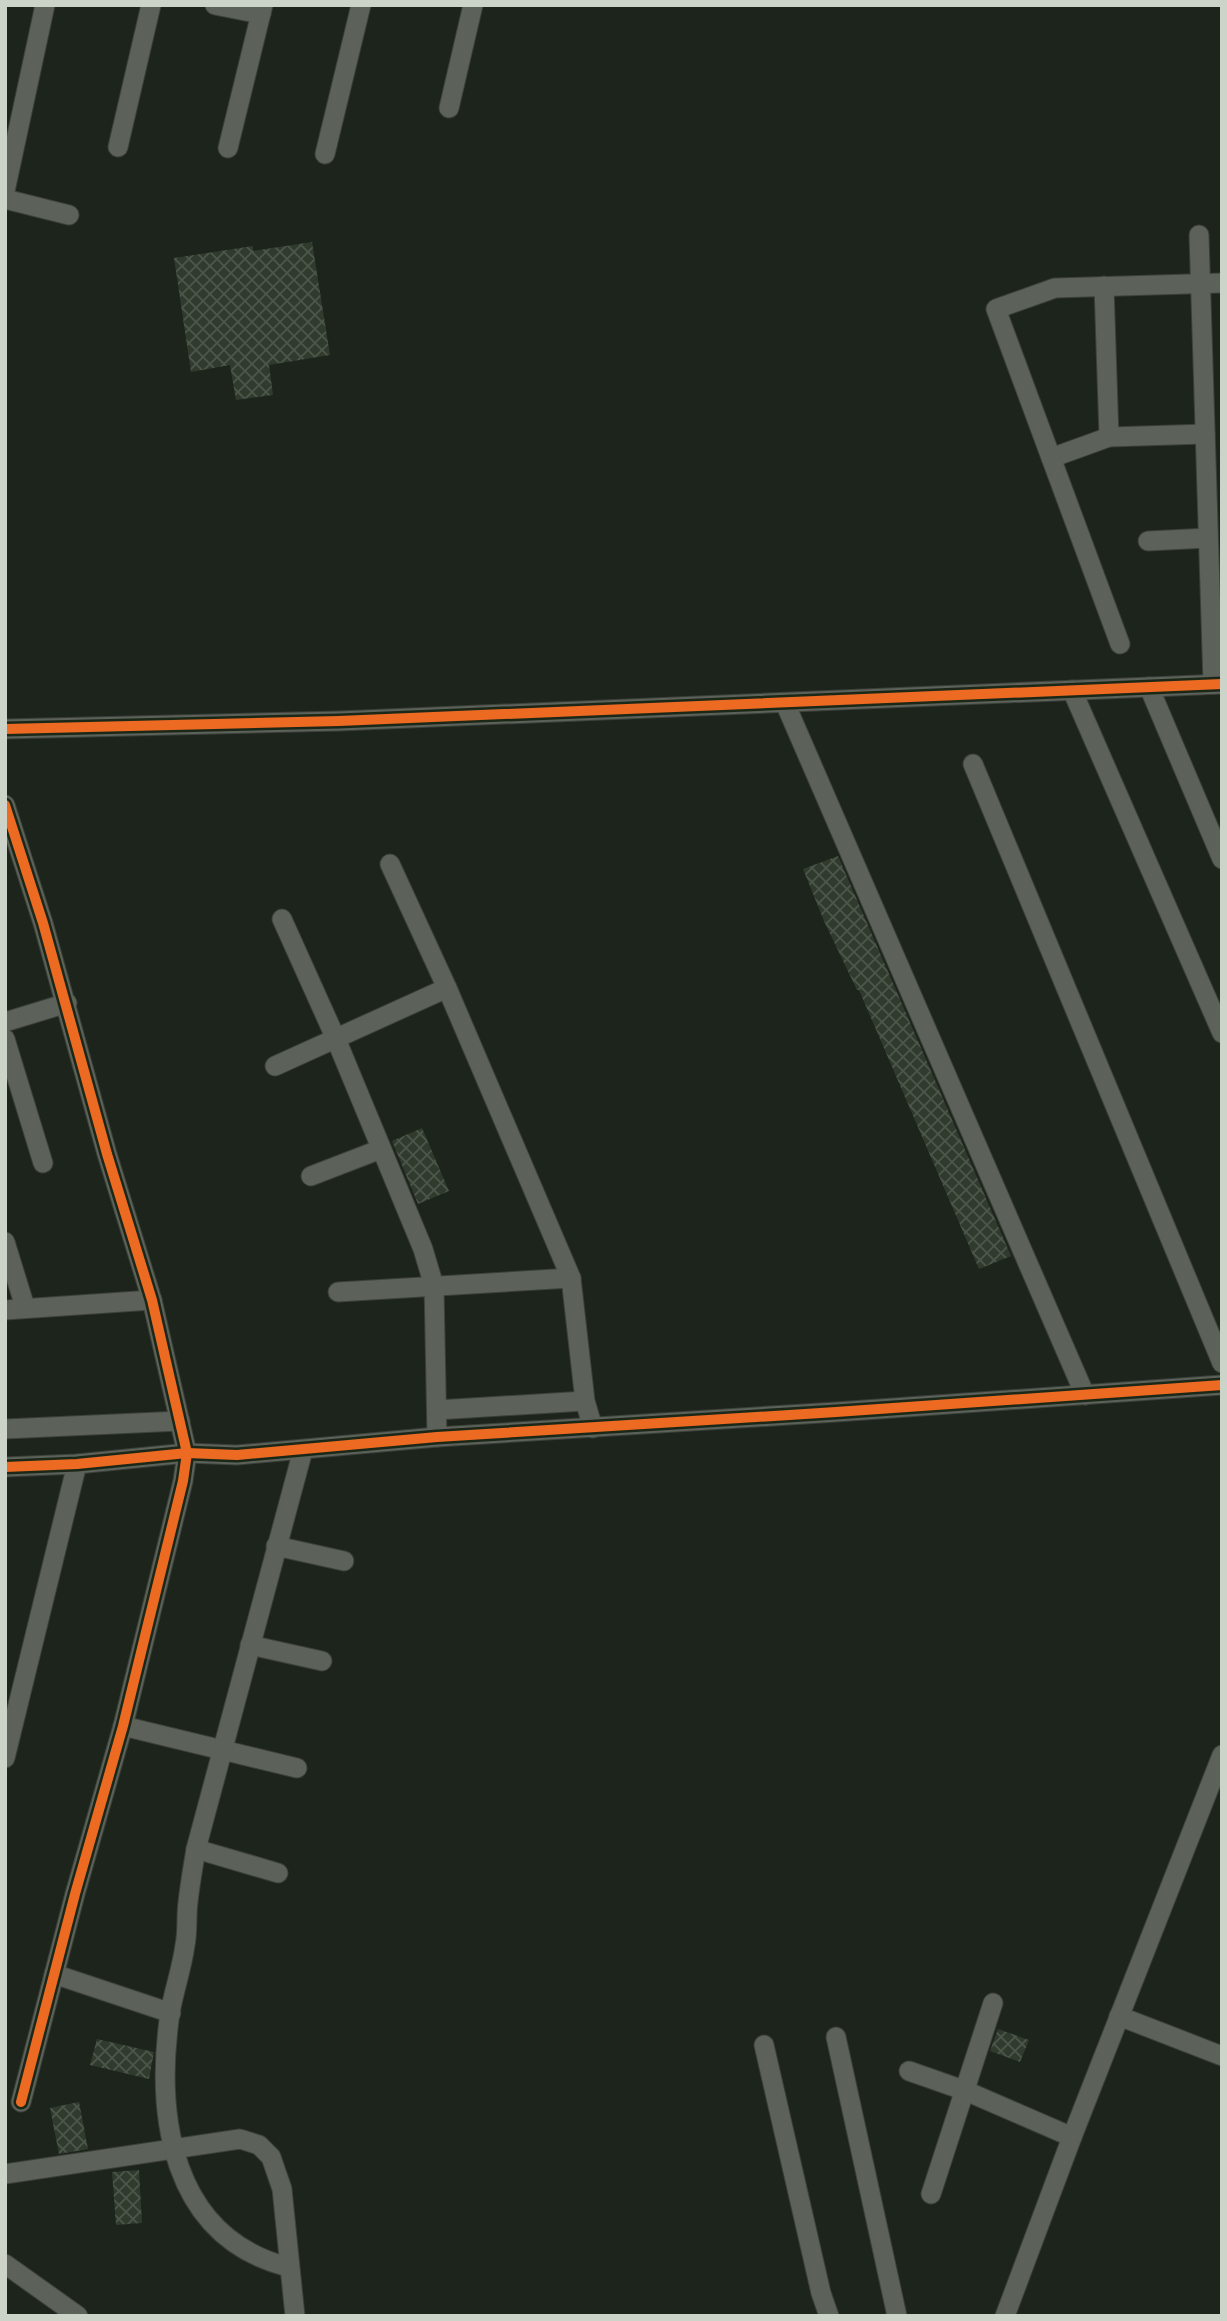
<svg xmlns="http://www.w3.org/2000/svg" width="1227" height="2321" viewBox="0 0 1227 2321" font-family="Poppins,sans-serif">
	<defs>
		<pattern id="building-cross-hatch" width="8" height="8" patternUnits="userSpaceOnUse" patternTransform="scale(1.75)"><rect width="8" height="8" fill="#303b2e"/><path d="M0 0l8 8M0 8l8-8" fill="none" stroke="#4d564b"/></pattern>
	</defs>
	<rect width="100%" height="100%" fill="#1d241c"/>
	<g fill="url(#building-cross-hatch)">
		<path d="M312 242 330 355 269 365 273 395 236 400 230 365 191 372 174 258 253 246V251Z"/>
		<path d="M838 856 1011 1256 979 1269 859 990H857L824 921 803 869Z"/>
		<path d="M422 1128 449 1191 418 1204 392 1141Z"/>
		<path d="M998 2029 1029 2040 1020 2062 990 2051Z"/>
		<path d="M97 2039 154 2052 149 2079 90 2065Z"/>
		<path d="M79 2102 88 2149 59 2154 50 2108Z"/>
		<path d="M139 2170 142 2223 116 2225 112 2172Z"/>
	</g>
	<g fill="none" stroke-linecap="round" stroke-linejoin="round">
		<defs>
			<g id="street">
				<path d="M215 5 261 14"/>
				<path d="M449 108 473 5"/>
				<path d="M118 147 151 5"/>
				<path d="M228 148 263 5"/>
				<path d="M325 154 361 5"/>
				<path d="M5 191 45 5"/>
				<path d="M5 199 69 215"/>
				<path d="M1199 235 1213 684"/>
				<path d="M1104 286 1109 437"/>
				<path d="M1051 458 1109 437 1205 434"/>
				<path d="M1148 541 1208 538"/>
				<path d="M1120 644 996 309 1055 288 1222 283"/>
				<path d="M1149 687 1222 859"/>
				<path d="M1072 690 1222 1033"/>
				<path d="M785 703 1085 1395"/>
				<path d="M5 729 339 721 1222 684"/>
				<path d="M973 764 1222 1363"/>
				<path d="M5 805 43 923 107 1154 152 1300 187 1453 183 1481 123 1726 75 1894 21 2102"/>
				<path d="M390 864 447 988 571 1278 585 1401 593 1428"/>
				<path d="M282 919 336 1039 423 1249 434 1286 437 1437"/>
				<path d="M5 1022 67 1003"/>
				<path d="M5 1039 43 1163"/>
				<path d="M275 1066 447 988"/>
				<path d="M311 1176 381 1149"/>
				<path d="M5 1242 25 1307"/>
				<path d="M338 1292 571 1278"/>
				<path d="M5 1310 152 1300"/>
				<path d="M437 1410 585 1401"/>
				<path d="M5 1429 180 1421"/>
				<path d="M5 1467 77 1464 187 1453 237 1455 437 1437 836 1412 1222 1385"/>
				<path d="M276 1546 344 1561"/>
				<path d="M250 1645 322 1661"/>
				<path d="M123 1726 297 1768"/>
				<path d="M5 1758 77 1464"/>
				<path d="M196 1849 278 1873"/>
				<path d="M54 1974 171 2013"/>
				<path d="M1119 2016 1222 2056"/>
				<path d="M836 2037 897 2316"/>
				<path d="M764 2045 821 2293 829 2316"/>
				<path d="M909 2071 966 2091 1072 2137"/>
				<path d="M5 2174 240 2139 259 2145 271 2157 282 2189 295 2316"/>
				<path d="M931 2194 993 2003"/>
				<path d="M5 2264 78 2316"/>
				<path d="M288 2267C171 2237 155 2116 170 2013 174 1990 182 1968 185 1945 188 1931 186 1916 188 1902 190 1884 193 1867 196 1849L303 1450"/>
				<path d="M1005 2316 1072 2137 1222 1755"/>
			</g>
		</defs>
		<use href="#street" stroke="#3b413a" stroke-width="21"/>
		<use href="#street" stroke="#5c615a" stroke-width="19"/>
		<defs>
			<g id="cycleway">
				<path d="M5 729 339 721 1222 684"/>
				<path d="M5 805 43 923 107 1154 152 1300 187 1453 183 1481 123 1726 75 1894 21 2102"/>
				<path d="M5 1467 77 1464 187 1453 237 1455 437 1437 836 1412 1222 1385"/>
			</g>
		</defs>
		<use href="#cycleway" stroke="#1b2818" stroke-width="15"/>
		<use href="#cycleway" stroke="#ed6a23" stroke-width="10"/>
	</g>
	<rect width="1227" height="2321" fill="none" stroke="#ccd4ca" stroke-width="14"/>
</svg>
